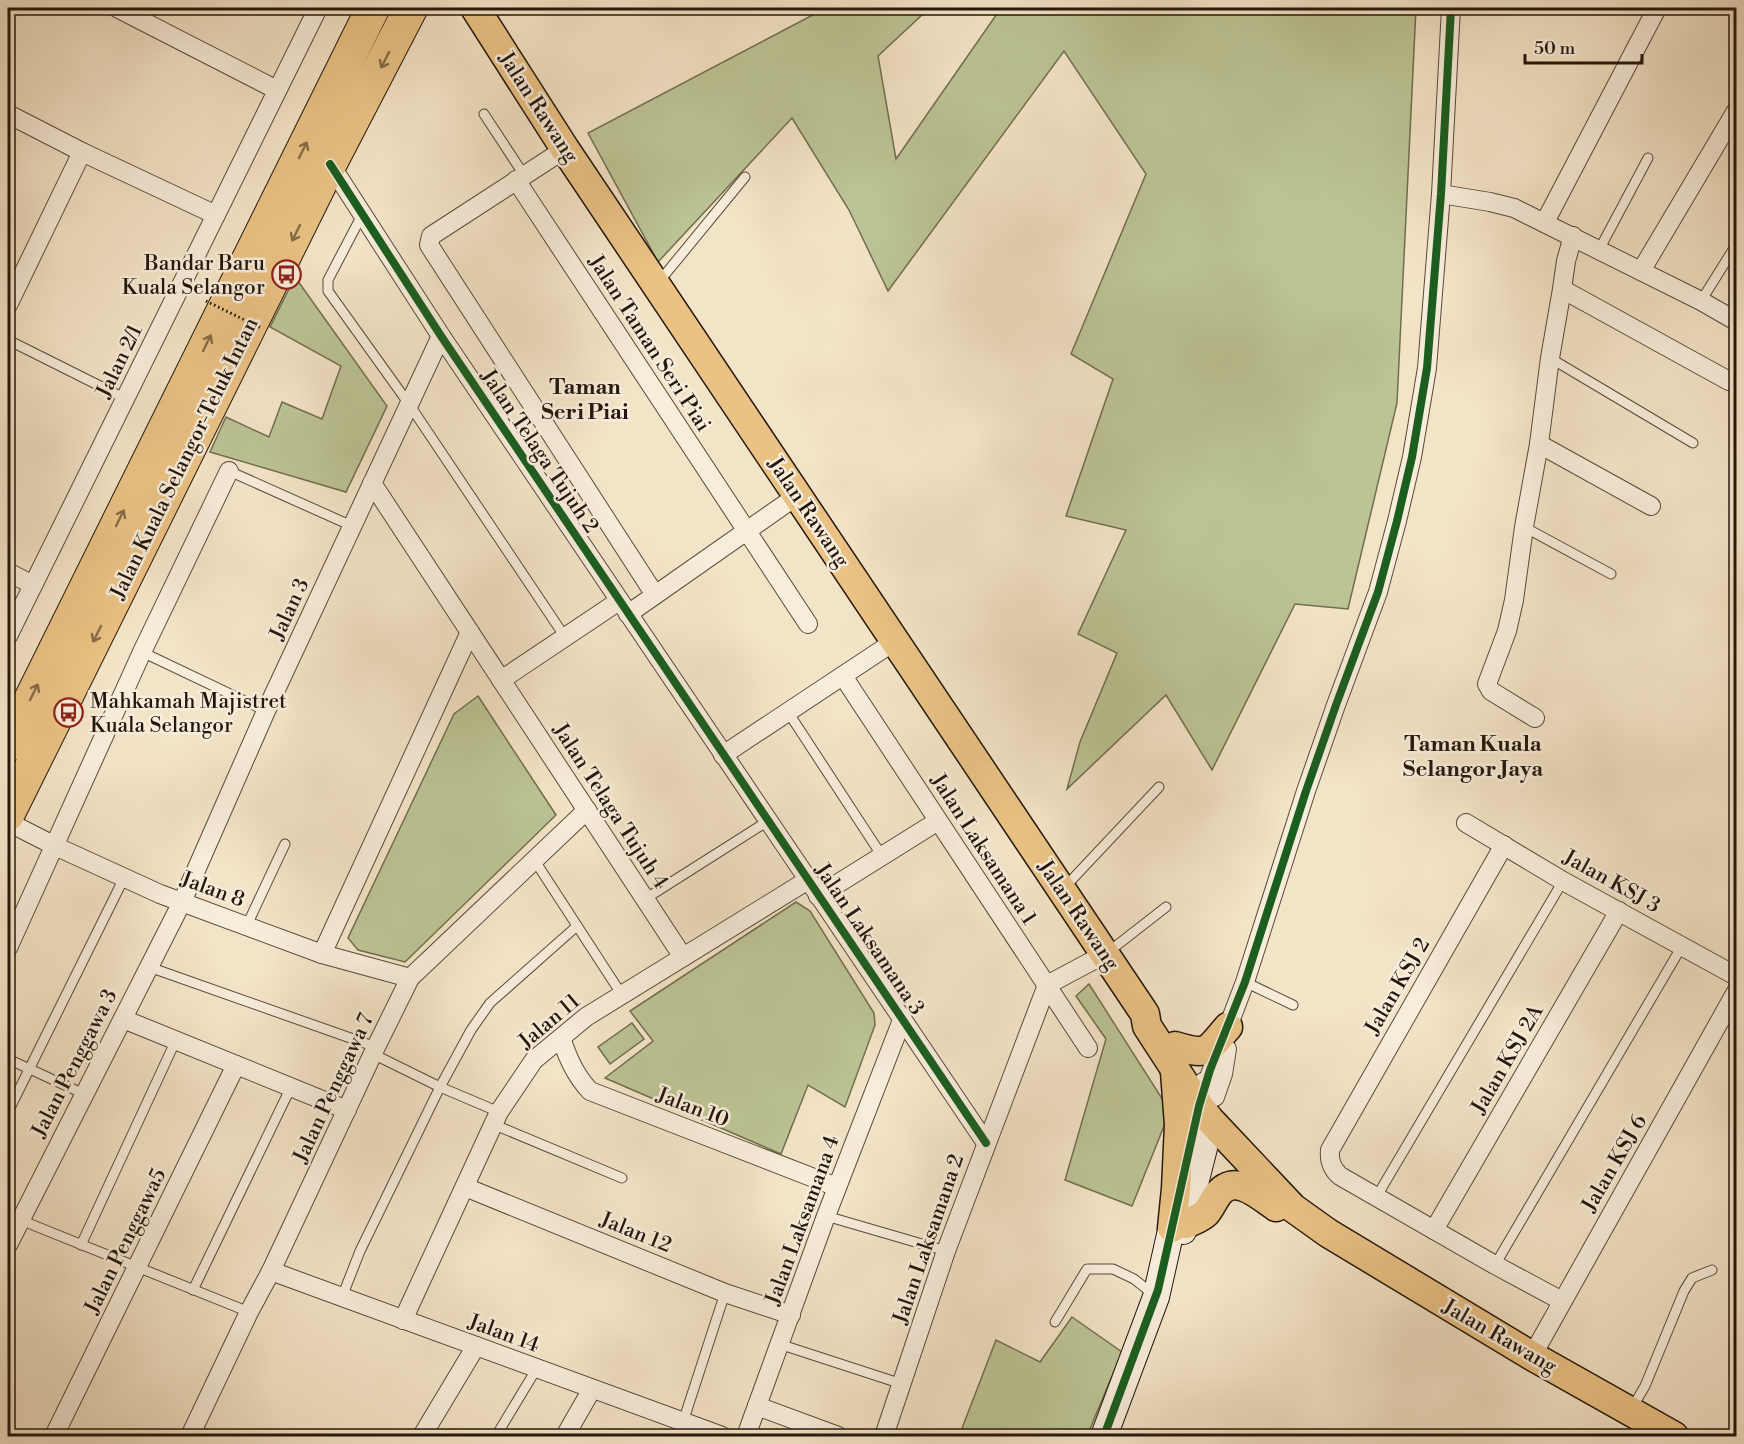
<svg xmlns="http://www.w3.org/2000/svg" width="1744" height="1444" viewBox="0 0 1744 1444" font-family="'Libre Bodoni',serif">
	<rect width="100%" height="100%" fill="#f4e4c7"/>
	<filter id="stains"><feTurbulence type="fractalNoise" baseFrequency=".00333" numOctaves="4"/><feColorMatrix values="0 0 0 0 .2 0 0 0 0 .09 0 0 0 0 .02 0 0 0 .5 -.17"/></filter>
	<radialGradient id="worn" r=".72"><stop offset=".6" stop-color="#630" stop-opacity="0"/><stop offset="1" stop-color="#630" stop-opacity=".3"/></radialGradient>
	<g fill="#bcc495" stroke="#706e50" stroke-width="1.5">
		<path d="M826 8H917L924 13 878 56 896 159 1001 8H1416L1397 403 1348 609 1295 604 1212 770 1166 695 1067 789 1080 742 1117 653 1078 634 1126 530 1066 516 1113 379 1071 354 1146 174 1064 51 888 291 849 210 792 118 658 262 588 133Z"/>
		<path d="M295 277 387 406 346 492 210 452 226 417 269 437 282 402 322 419 341 366 270 327Z"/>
		<path d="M478 696 556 815 405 962 358 950 348 938 454 714Z"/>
		<path d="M796 902 810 911 874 1013 875 1025 845 1107 808 1085 781 1154 605 1078 653 1041 630 1011Z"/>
		<path d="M1089 984 1170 1111 1132 1206 1065 1180 1106 1039 1076 996Z"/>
		<path d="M632 1023 644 1039 610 1064 598 1047Z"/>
		<path d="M1072 1317 1122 1352 1087 1436H959L996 1340 1040 1362Z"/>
	</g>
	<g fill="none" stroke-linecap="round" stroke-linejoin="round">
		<defs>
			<g id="lane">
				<path d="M484 114 524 175"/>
				<path d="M362 215 328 280V291L409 404 565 637"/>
				<path d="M1599 250 1648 158"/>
				<path d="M658 283 745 177"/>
				<path d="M1701 301 1736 245"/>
				<path d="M8 340 126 399"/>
				<path d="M1550 358 1693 443"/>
				<path d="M229 471 352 526"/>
				<path d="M1524 527 1611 574"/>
				<path d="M142 652 266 711"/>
				<path d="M788 712 882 856"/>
				<path d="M535 861 622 995"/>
				<path d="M1064 888 1159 787"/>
				<path d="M645 899 768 821"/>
				<path d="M247 925 285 844"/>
				<path d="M1107 953 1166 907"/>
				<path d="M149 967 376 1047"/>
				<path d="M1245 982 1293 1005"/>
				<path d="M373 1054 440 1087 499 1112"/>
				<path d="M8 1059 84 1094"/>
				<path d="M8 1112 124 878"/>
				<path d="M495 1125 622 1178"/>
				<path d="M1377 1196 1563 881"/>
				<path d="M8 1215 249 1312"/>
				<path d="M826 1216 946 1251"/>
				<path d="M81 1245 176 1040"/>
				<path d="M1495 1265 1682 946"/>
				<path d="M193 1290 291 1087"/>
				<path d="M342 1297 360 1251 440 1087 471 1030 490 1003 577 926"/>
				<path d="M1055 1322 1087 1269H1113L1134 1279 1153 1294"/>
				<path d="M779 1344 902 1384"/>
				<path d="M1632 1408 1645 1386 1684 1291 1692 1278 1712 1270"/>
				<path d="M683 1422 725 1293"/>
				<path d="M194 1429 211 1436"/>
				<path d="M496 1436 537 1368"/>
			</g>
			<g id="street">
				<path d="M117 8 277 90"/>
				<path d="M8 114 82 152 216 215"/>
				<path d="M565 149 431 236 429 245 655 595"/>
				<path d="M330 164 441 336 986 1143"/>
				<path d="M516 180 808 624"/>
				<path d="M1441 194 1490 202 1514 208 1701 301 1736 321"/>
				<path d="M1545 222 1657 8"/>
				<path d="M1641 271 1736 111"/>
				<path d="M1562 289 1729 381"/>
				<path d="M8 305 82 152"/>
				<path d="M1539 444 1651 506"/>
				<path d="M372 483 683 957"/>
				<path d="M8 572 33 585"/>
				<path d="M628 614 798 495"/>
				<path d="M8 636 318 8"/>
				<path d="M843 676 1088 1048"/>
				<path d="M501 680 619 601"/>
				<path d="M1535 718 1491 691 1487 684 1507 631 1514 600 1524 527 1539 444 1550 358 1562 289 1566 261 1573 236"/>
				<path d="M723 755 895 641"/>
				<path d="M8 822 55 846 160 894 322 954 410 978"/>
				<path d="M1466 823 1563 881 1736 976"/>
				<path d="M1504 845 1330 1150C1329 1160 1332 1169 1340 1176L1495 1265 1562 1301"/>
				<path d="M818 896 938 821"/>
				<path d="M8 948 142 652 229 471"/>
				<path d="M322 954 470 632"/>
				<path d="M123 1019 347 1110"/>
				<path d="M561 1038C568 1058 575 1075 590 1091L837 1187"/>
				<path d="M1206 1085 1245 982 1306 791 1336 705 1378 592 1397 521 1412 457 1427 368 1441 194 1451 8"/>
				<path d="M1215 1097 1223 1074 1227 1049"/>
				<path d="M465 1187 725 1293 791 1315"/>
				<path d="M1434 1230 1619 911"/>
				<path d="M8 1245 182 902 266 711 441 336"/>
				<path d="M271 1271 722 1436"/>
				<path d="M403 1320 499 1112 534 1060 586 1017 808 880"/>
				<path d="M1532 1356 1736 992"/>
				<path d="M757 1406 838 1436"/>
				<path d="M54 1436 236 1065"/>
				<path d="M190 1436 249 1312 271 1271 376 1047 410 978 587 810"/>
				<path d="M422 1436 476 1346"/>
				<path d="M565 1436 592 1389"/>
				<path d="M746 1436 826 1216 902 1020"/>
				<path d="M884 1436 946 1251 1047 985 1105 954"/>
			</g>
			<g id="secondary">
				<path d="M1185 1167 1199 1106 1206 1085"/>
				<path d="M1183 1231 1204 1148"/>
				<path d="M1104 1436 1156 1297 1176 1208"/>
			</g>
			<g id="primary">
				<path d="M475 8 565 149 1141 1008 1145 1014 1147 1026 1199 1106 1210 1120 1293 1208 1328 1233 1532 1356 1674 1436"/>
				<path d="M1175 1046C1209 1056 1206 1052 1228 1027"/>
				<path d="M1186 1224C1192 1221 1201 1218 1206 1213 1211 1207 1214 1199 1219 1193 1236 1173 1261 1197 1276 1207"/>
				<path d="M1172 1228 1176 1189 1179 1125 1175 1072"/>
			</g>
			<g id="highway">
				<path d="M8 745 373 8"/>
				<path d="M8 814 330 164 411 8"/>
			</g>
		</defs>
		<use href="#lane" stroke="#574a3b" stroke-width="11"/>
		<use href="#street" stroke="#574a3b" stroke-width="20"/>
		<use href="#secondary" stroke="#23170c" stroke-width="28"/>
		<use href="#primary" stroke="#23170c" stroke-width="31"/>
		<use href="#highway" stroke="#23170c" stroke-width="35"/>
		<use href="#lane" stroke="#f8eddb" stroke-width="9"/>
		<use href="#street" stroke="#f8eddb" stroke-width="18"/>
		<use href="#secondary" stroke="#f8eddb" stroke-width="26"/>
		<use href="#primary" stroke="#eac284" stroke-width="28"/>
		<use href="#highway" stroke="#eac284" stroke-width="33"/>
		<path stroke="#23170c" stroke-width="3" stroke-dasharray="1.5 3" stroke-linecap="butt" d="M206 301 261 328"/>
		<defs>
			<g id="cycleway">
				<path d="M330 164 441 336 986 1143"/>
				<path d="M1104 1436 1158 1290 1199 1106 1210 1070 1245 982 1306 791 1336 705 1378 592 1397 521 1412 457 1427 368 1441 194 1451 8"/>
			</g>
		</defs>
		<use href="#cycleway" stroke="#f8eddb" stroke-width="11"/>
		<use href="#cycleway" stroke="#1b5e20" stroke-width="8"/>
	</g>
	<defs><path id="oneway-shaft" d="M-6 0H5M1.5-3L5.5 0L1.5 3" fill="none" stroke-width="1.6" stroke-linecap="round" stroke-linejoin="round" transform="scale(1.5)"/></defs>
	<g stroke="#866c48">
		<use href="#oneway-shaft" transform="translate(385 60) rotate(117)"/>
		<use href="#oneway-shaft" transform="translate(303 150) rotate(-64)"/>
		<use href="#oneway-shaft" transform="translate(296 233) rotate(116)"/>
		<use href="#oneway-shaft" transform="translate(207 343) rotate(-64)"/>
		<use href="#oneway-shaft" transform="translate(120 518) rotate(-64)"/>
		<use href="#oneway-shaft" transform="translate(97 634) rotate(116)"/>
		<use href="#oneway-shaft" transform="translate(34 692) rotate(-64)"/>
	</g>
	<defs>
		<symbol id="bus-ring" viewBox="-11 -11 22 22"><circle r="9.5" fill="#f8eddb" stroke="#8f2418" stroke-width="1.5"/><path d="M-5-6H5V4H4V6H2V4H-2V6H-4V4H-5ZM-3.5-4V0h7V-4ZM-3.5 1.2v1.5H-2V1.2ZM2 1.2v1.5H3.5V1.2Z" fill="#8f2418"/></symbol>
	</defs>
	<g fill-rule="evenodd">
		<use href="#bus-ring" x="270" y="258" width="33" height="33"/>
		<use href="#bus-ring" x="52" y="696" width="33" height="33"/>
	</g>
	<g text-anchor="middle" stroke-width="5" stroke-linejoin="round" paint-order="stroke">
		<g font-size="21" fill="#23170c" stroke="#f8eddb">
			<text transform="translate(539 107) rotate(57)" y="7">Jalan Rawang</text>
			<text transform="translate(650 343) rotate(57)" y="7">Jalan Taman Seri Piai</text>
			<text transform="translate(119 361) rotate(-64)" y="7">Jalan 2/1</text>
			<text transform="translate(540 451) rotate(56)" y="7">Jalan Telaga Tujuh 2</text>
			<text transform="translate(184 458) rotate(-64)" y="7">Jalan Kuala Selangor-Teluk Intan</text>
			<text transform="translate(809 512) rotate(56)" y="7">Jalan Rawang</text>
			<text transform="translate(289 609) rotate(-65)" y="7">Jalan 3</text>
			<text transform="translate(611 806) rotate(57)" y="7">Jalan Telaga Tujuh 4</text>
			<text transform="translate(984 849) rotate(57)" y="7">Jalan Laksamana 1</text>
			<text transform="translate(1612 881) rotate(29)" y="7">Jalan KSJ 3</text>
			<text transform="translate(213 889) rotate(20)" y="7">Jalan 8</text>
			<text transform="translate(1079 915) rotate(56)" y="7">Jalan Rawang</text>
			<text transform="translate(870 939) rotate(56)" y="7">Jalan Laksamana 3</text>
			<text transform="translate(1397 986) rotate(-60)" y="7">Jalan KSJ 2</text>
			<text transform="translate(549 1021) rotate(-40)" y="7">Jalan 11</text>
			<text transform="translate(1507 1059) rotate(-60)" y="7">Jalan KSJ 2A</text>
			<text transform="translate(74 1063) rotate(-63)" y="7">Jalan Penggawa 3</text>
			<text transform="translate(333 1088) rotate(-65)" y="7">Jalan Penggawa 7</text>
			<text transform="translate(693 1107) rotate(21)" y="7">Jalan 10</text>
			<text transform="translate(1614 1163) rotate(-60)" y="7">Jalan KSJ 6</text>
			<text transform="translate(802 1220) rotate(-70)" y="7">Jalan Laksamana 4</text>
			<text transform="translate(636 1232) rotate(22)" y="7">Jalan 12</text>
			<text transform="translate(928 1239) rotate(-71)" y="7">Jalan Laksamana 2</text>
			<text transform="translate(125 1241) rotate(-64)" y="7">Jalan Penggawa5</text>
			<text transform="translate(504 1333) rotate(20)" y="7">Jalan 14</text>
			<text transform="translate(1500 1336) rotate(30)" y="7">Jalan Rawang</text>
		</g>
		<g font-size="21" fill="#23170c" stroke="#f8eddb" text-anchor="end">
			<text x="265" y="270">Bandar Baru<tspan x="265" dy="24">Kuala Selangor</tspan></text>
			<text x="90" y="708" text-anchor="start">Mahkamah Majistret<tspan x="90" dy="24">Kuala Selangor</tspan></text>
		</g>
		<g font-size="22" font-weight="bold" fill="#23170c" stroke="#f8eddb">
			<text x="585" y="394">Taman<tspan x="585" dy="25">Seri Piai</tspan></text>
			<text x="1473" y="751">Taman Kuala<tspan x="1473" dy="25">Selangor Jaya</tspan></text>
		</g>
	</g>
	<rect width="1744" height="1444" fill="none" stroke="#f4e4c7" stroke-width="30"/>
	<rect x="9" y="9" width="1726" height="1426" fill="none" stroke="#23170c" stroke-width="3"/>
	<rect x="15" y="15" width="1714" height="1414" fill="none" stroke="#23170c" stroke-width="1.5"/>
	<path d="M1525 54v9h117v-9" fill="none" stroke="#23170c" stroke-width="3"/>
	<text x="1534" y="54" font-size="18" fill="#23170c" stroke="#f8eddb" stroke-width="4.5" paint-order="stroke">50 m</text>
	<rect width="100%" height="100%" filter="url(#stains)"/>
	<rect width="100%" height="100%" fill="url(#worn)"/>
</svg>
